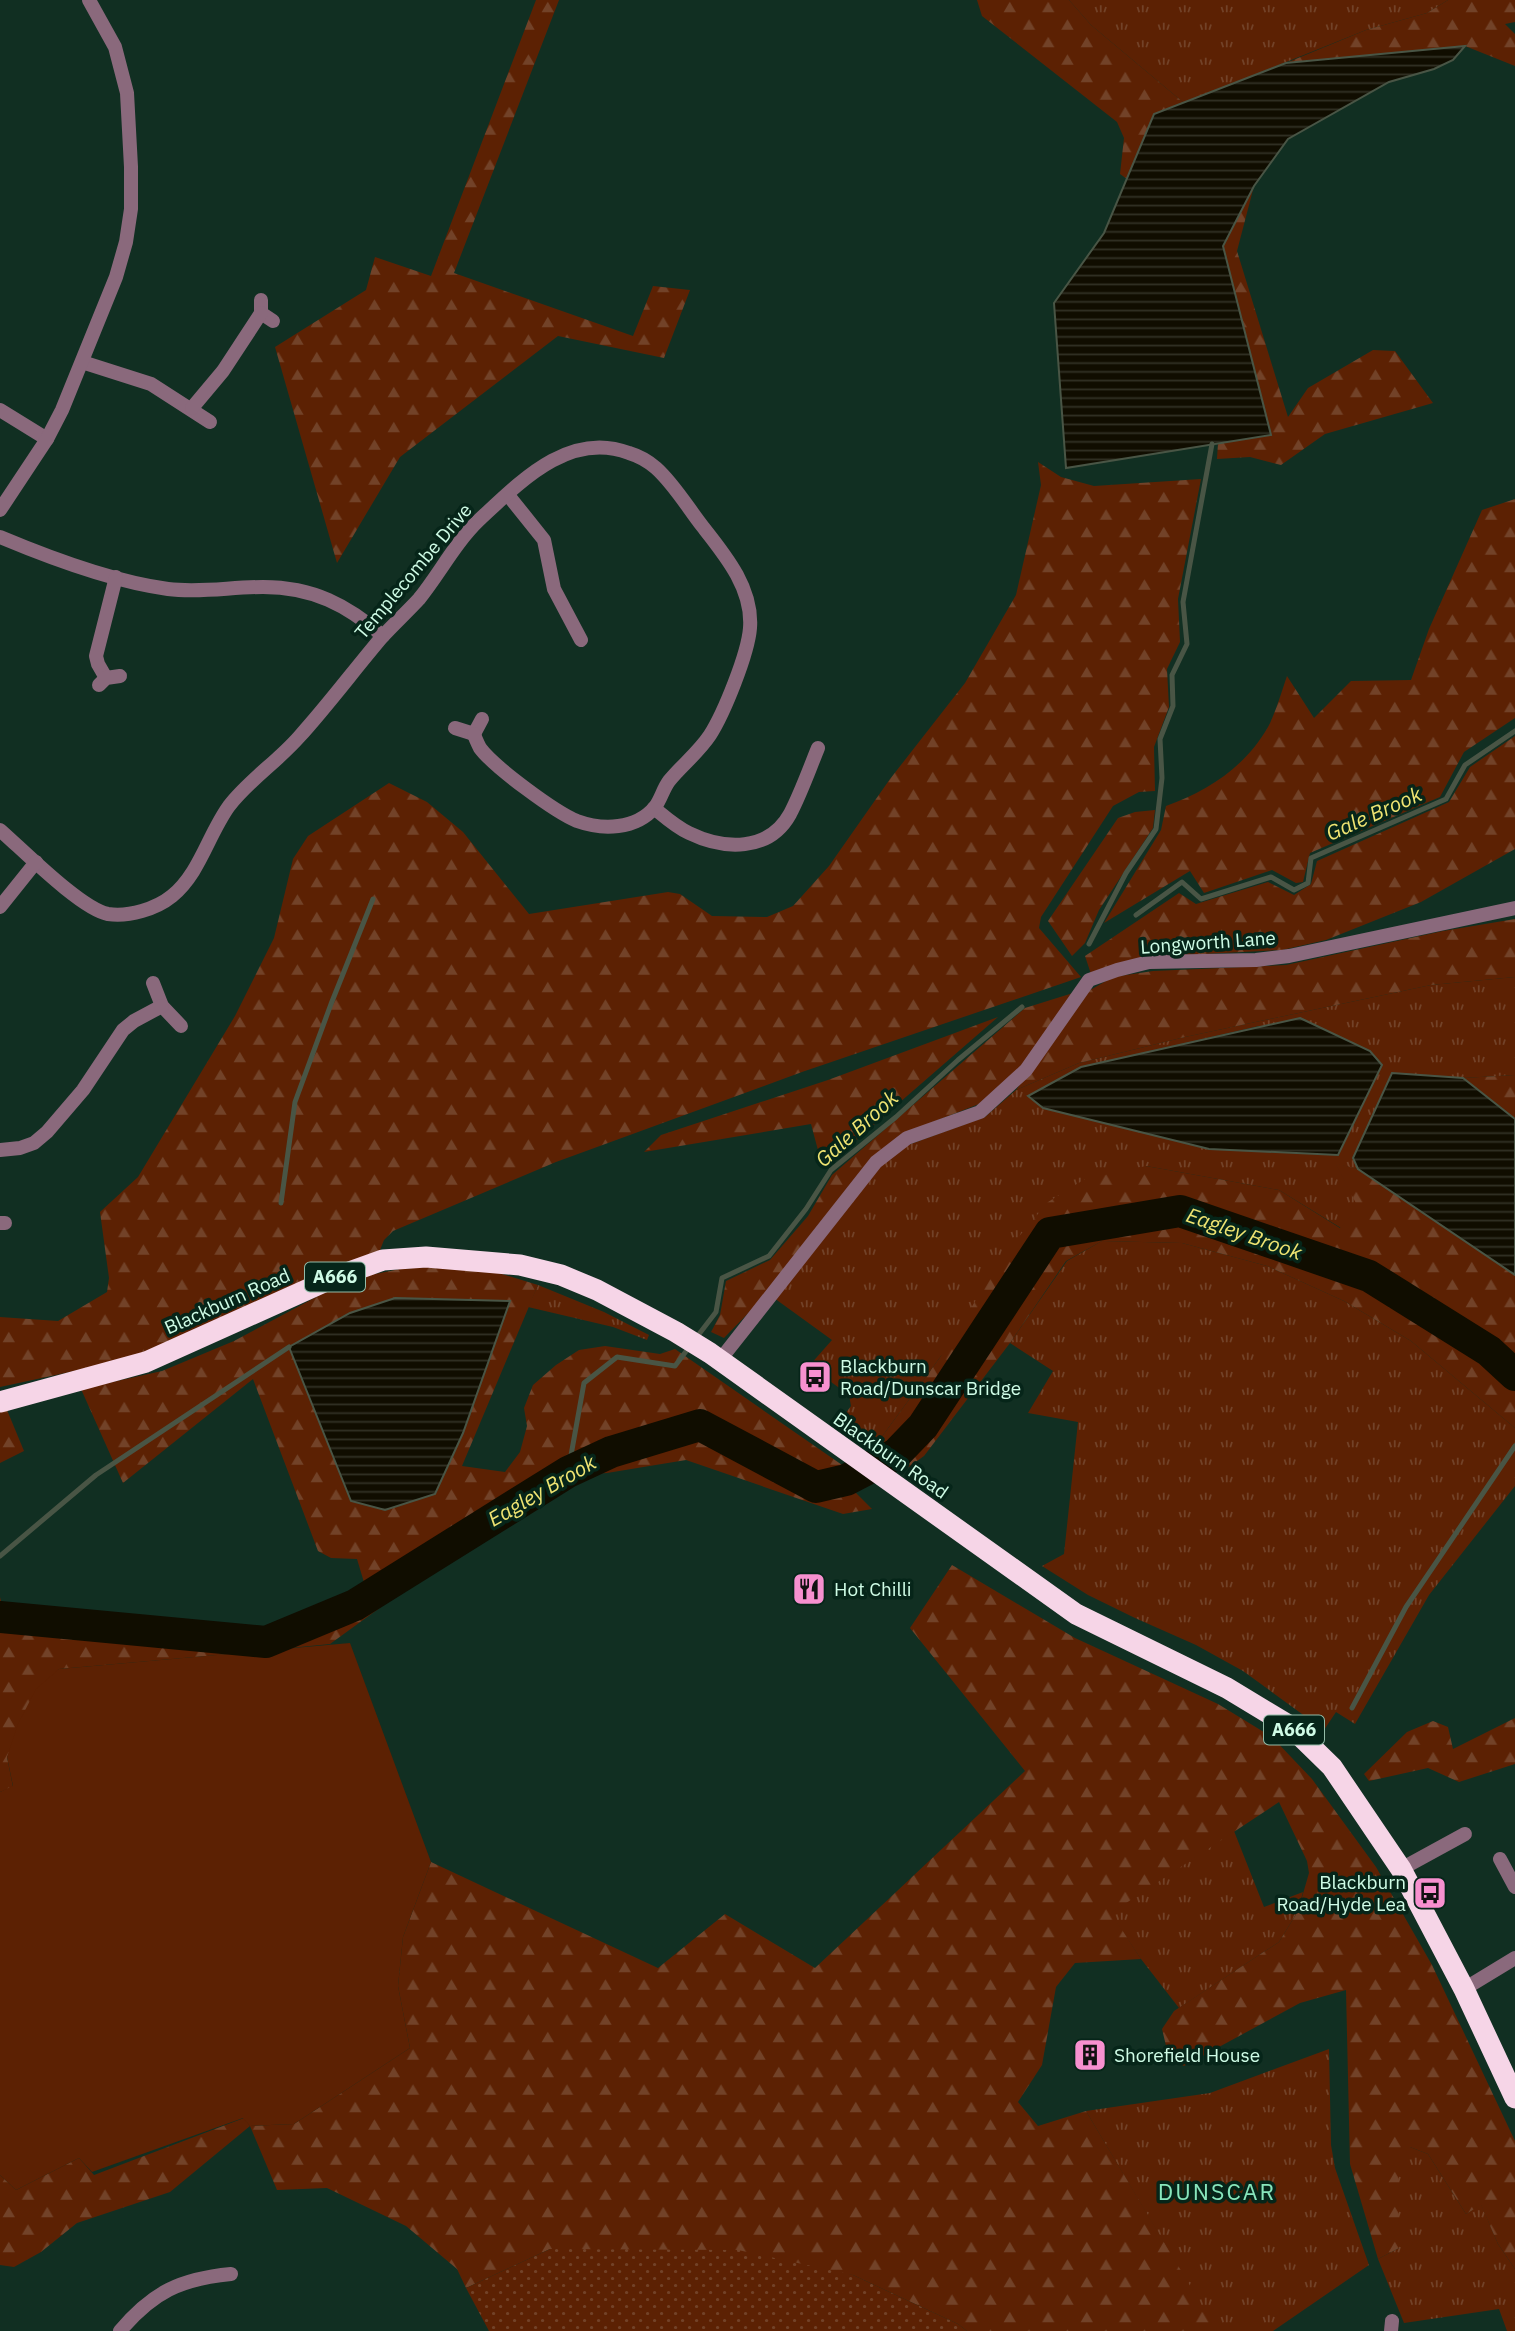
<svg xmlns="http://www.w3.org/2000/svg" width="1515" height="2331" viewBox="0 0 1515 2331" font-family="'IBM Plex Sans',sans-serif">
	<defs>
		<pattern id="grass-tufts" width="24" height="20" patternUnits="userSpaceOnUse" patternTransform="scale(1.75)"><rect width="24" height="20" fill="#5c2103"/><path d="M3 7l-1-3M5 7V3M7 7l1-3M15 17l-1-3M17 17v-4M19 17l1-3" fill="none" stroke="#724228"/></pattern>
		<pattern id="forest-firs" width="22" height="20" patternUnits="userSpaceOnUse" patternTransform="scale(1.75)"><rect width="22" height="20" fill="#5c2103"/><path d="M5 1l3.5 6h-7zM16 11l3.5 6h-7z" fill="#724228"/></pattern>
		<pattern id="park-dots" width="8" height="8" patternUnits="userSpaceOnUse" patternTransform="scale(1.75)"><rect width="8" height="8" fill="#5c2103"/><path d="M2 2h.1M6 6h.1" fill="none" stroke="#724228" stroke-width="1.8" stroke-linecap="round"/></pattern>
		<pattern id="water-rules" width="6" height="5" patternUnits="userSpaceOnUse" patternTransform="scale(1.75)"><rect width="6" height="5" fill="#100d00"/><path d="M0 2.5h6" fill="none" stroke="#323125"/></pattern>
	</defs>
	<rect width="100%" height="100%" fill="#112f22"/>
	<g fill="url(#grass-tufts)" fill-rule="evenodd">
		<path d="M1069 0H1448L1427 13 1366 30 1184 103 1091 25Z"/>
		<path d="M1515 977V1075L1463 1078 1353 1158 1358 1169 1336 1164 1359 1207 1341 1228 1279 1190 1146 1166 941 1356 878 1442 842 1418 851 1406 849 1395 809 1366 832 1340 774 1298 880 1166 908 1145 985 1117 1016 1090 1079 1063 1185 1037 1431 985ZM1259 1026 1209 1149 1043 1108 1029 1096 1081 1067Z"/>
		<path d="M1102 1241 1182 1243 1267 1266 1344 1301 1411 1341 1515 1428V1486L1429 1595 1355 1724 1336 1712 1324 1730 1243 1671 1196 1645 1135 1618 1088 1595 1042 1566 1064 1554 1078 1422 1028 1413 1053 1371 1010 1343 1067 1261Z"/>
		<path d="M538 1285 604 1312 649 1335 647 1340 613 1327 528 1307Z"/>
		<path d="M1234 1831 1264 1907 1303 1892 1298 1911 1279 1942 1179 2008 1141 1959 1110 1913Z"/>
		<path d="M1329 2049 1331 2145 1335 2168 1369 2265 1273 2331H1216L1086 2111 1210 2093Z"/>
		<path d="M1399 2147H1410L1428 2154 1466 2214 1481 2204 1498 2244 1515 2269V2331H1507L1499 2309 1404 2323 1378 2259 1399 2248Z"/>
	</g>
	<g fill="url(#forest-firs)">
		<path d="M536 0H559L454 273 633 336 653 286 690 290 664 358 558 336 400 457 337 563 275 347 366 290 375 257 431 276Z"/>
		<path d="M977 0H1069L1091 25 1184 103 1154 114 1127 179 1120 174 1124 138 1117 122 982 16Z"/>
		<path d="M1448 0H1515V22L1505 24 1515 34V66L1465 46 1286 63 1366 30 1427 13Z"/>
		<path d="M1254 186 1237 251 1288 417 1308 388 1373 350 1395 351 1433 403 1325 434 1281 465 1250 457 1217 459 1218 443 1271 434 1223 247Z"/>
		<path d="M1038 462 1061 477 1094 486 1201 479 1178 599 1180 642 1167 669 1169 707 1154 747 1155 791 1139 792 1113 806 1041 917 1039 928 1081 977 802 1072 556 1162 393 1231 384 1240 378 1255 130 1359 0 1387V1317L58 1321 107 1292 109 1278 100 1212 138 1177 235 1016 274 938 293 859 308 836 389 783 427 802 463 832 529 914 668 892 680 894 712 916 767 917 793 906 829 866 890 779 965 683 1016 595 1041 485Z"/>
		<path d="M1515 499V718L1464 752 1440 797 1310 853 1303 882 1296 883 1272 870 1204 893 1190 871 1104 923 1161 830 1166 806C1208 791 1245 767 1268 727 1276 712 1281 693 1287 676L1314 718 1351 681 1411 680 1429 629 1482 510Z"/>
		<path d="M1515 736V849L1421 902 1326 940 1282 950 1165 956 1091 974 1085 956 1179 893 1196 904 1268 882 1294 895 1311 884 1317 861 1449 802 1470 767Z"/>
		<path d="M1155 810 1153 828 1099 910 1085 943 1072 956 1048 921 1118 818 1135 812Z"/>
		<path d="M1515 919V977L1431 985 1185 1037 1079 1063 1016 1090 1085 993 1113 977 1153 971 1286 965 1443 931Z"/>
		<path d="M1073 993 1021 1067 979 1104 915 1129 761 1300 724 1338 711 1332 720 1315 726 1281 770 1260 808 1216 832 1175 1025 1008Z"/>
		<path d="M998 1017 823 1169 811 1124 644 1152 661 1135 828 1080Z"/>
		<path d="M1515 1075V1119L1463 1078Z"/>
		<path d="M1335 1163 1358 1169 1515 1275V1428L1411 1341 1344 1301 1267 1266 1182 1243 1102 1241 1066 1261 1010 1343 924 1456 906 1469 878 1442 941 1356 1006 1252 1048 1202 1085 1179 1146 1166 1279 1190 1340 1228 1358 1207Z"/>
		<path d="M452 1265 489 1270 538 1285 462 1466 505 1472 520 1452 527 1426 524 1408 533 1385 556 1365 579 1350 605 1346 660 1354 675 1349 845 1467 815 1479 701 1412 586 1453 366 1589 357 1559 331 1558 318 1551 253 1379 123 1483 81 1389 162 1371 234 1341 350 1279 400 1269Z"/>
		<path d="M7 1410 24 1451 0 1463V1412Z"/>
		<path d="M698 1433 811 1495 852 1489 872 1509 843 1514 686 1460 607 1473 575 1475 618 1457Z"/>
		<path d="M494 1525 330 1644 269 1650 359 1614Z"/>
		<path d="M952 1565 1075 1638 1218 1704 1272 1737 1312 1779 1376 1867 1432 1965 1515 2141V2269L1498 2244 1481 2205 1466 2214 1428 2154 1410 2147 1399 2148V2248L1378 2259 1350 2164 1346 1990 1300 2003 1184 2066 1169 2058 1162 2029 1174 2011 1279 1942 1298 1911 1309 1873 1307 1861 1279 1802 1111 1913 1141 1959 1075 1963 1056 1987 1042 2065 1018 2102 1038 2126 1086 2111 1217 2331H967L958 2324 853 2275 550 2249 466 2288 457 2269 406 2226 327 2188 277 2190 250 2126 170 2192 77 2223 41 2252 14 2267 0 2265V2175L16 2190 79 2158 94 2175 244 2118 250 2126 294 2124 410 2048 398 1986 403 1937 431 1862 658 1968 725 1914 815 1968 1025 1771 910 1628Z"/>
		<path d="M0 1597 6 1624 251 1652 59 1669 7 1757 13 1787 0 1792Z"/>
		<path d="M1515 1718V1764L1459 1782 1428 1768 1369 1781 1364 1774 1407 1732 1433 1721 1448 1727 1453 1749Z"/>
	</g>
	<path fill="url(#park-dots)" d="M550 2249 738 2250 853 2275 958 2324 967 2331H489L466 2288Z"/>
	<path fill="#5c2103" d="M350 1643 431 1862 403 1937 398 1986 410 2048 294 2124 250 2126 243 2118 92 2172 79 2158 16 2190 0 2175V1792L13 1786 7 1757 18 1724 36 1689 59 1669Z"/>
	<g fill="url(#water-rules)" stroke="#495545" stroke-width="2">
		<path d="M1465 46 1453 60 1434 69 1389 82 1288 139 1254 186 1223 246 1271 435 1066 468 1054 303 1104 233 1154 114 1286 63Z"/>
		<path d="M1300 1018 1370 1051 1382 1065 1338 1155 1209 1149 1043 1108 1028 1096 1081 1067Z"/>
		<path d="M1392 1073 1463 1078 1515 1119V1275L1358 1169 1353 1158Z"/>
		<path d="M395 1298 510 1301 463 1433 435 1494 385 1510 351 1501 289 1347 350 1313Z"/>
	</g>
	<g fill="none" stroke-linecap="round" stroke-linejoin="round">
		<g stroke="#495545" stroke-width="5">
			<path d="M1136 915 1182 882 1201 899 1271 877 1294 890 1308 883 1311 858 1446 799 1465 765 1515 731"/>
			<path d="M1089 944 1126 873 1156 829 1162 778 1160 739 1173 706 1172 675 1187 644 1183 602 1212 444"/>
			<path d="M281 1203 295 1102 331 1004 373 899"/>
			<path d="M696 1338 716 1312 722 1278 769 1256 806 1209 831 1170 896 1117 958 1060 1022 1007"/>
			<path d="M568 1472 584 1383 617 1357 675 1366 690 1346"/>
			<path d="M0 1556 96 1475 289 1347"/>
			<path d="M1352 1708 1406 1607 1515 1446"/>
		</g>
		<path stroke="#100d00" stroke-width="32" d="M0 1617 266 1642 355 1605 568 1472 611 1452 700 1425 816 1487 846 1480 896 1454 923 1426 1050 1233 1180 1211 1369 1276 1489 1351 1515 1375"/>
		<g stroke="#8a697c" stroke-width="14">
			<path d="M261 300V313L273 321"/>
			<path d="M82 362 151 384 210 422"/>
			<path d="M192 408 223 371 261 313"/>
			<path d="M0 410 47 439"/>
			<path d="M508 495 544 540 554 589 581 640"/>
			<path d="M0 510 47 439 62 410 116 277 126 242 131 209V167L127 93 115 47 89 0"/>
			<path d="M0 537C50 558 114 582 168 589 201 593 230 587 263 587 313 587 347 605 383 636"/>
			<path d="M106 678 98 664 96 656 116 577"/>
			<path d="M99 685 106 678 120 676"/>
			<path d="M455 728 474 734 482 719"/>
			<path d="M654 808C665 817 676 827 689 833 724 850 769 852 790 814 801 793 809 770 818 748"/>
			<path d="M0 830C23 850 81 909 108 914 129 917 156 909 172 896 200 873 208 835 229 806 249 780 277 762 299 737 328 705 354 670 382 637 394 624 407 612 419 599 440 573 455 543 479 520 520 482 569 430 629 453 639 456 648 461 656 468 674 484 688 508 703 527 726 556 753 589 750 628 748 654 724 713 710 735 698 753 682 765 669 781 663 789 661 799 655 807 636 830 602 830 577 821 555 812 494 767 480 748 478 744 475 738 474 734"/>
			<path d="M0 907 36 862"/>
			<path d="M153 983 162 1006 181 1026"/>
			<path d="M0 1150 20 1148 34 1143 47 1132 83 1090 123 1030 134 1021 162 1006"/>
			<path d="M0 1223H5"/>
			<path d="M720 1360 876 1162 907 1138 980 1112 1026 1070 1089 980 1117 970 1149 962 1256 960 1289 956 1515 908"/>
			<path d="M1500 1859 1515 1887"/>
			<path d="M1401 1869 1465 1834"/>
			<path d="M1464 1989 1515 1958"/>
			<path d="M120 2331C153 2292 180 2279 231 2274"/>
			<path d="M1391 2331 1392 2321"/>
		</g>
		<path stroke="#f6d5e7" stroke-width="21" d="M0 1402 146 1362 333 1278 383 1260 426 1257 520 1265 561 1275 597 1290 676 1332 710 1353 1076 1614 1227 1688 1290 1726 1332 1767 1401 1869 1464 1989 1515 2098"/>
	</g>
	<defs>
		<symbol id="bus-square" viewBox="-11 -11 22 22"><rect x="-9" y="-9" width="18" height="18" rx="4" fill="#f790cf" stroke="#062519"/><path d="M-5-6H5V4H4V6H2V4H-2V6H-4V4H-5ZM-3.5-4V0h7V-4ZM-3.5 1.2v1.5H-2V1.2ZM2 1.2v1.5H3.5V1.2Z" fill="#111"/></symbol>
		<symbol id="restaurant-square" viewBox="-11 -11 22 22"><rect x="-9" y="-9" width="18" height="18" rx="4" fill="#f790cf" stroke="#062519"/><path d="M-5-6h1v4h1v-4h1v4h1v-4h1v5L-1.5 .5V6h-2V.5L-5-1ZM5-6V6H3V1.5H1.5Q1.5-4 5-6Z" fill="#111"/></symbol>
		<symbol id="building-square" viewBox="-11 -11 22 22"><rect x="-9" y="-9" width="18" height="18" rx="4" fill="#f790cf" stroke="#062519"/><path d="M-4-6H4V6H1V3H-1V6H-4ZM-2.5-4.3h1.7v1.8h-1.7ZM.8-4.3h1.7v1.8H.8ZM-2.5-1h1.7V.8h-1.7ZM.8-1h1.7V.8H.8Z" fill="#111"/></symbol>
	</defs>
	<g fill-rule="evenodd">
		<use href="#bus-square" x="796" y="1358" width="38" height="38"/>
		<use href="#restaurant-square" x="790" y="1570" width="38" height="38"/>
		<use href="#bus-square" x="1411" y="1874" width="38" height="38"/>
		<use href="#building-square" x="1071" y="2036" width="38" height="38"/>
	</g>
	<g text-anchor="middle" stroke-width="7" stroke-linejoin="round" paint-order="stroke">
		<g fill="#062519" stroke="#93bca8" stroke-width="2">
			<rect x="305" y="1262.5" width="60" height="29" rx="5"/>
			<rect x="1264" y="1715.5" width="60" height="29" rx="5"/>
		</g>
		<g font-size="18" font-weight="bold" fill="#cffce6">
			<text x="335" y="1283">A666</text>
			<text x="1294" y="1736">A666</text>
		</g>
		<g font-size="19" fill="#cffce6" stroke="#062519">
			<text transform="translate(413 571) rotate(-50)" y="7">Templecombe Drive</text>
			<text transform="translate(1208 942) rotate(-4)" y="7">Longworth Lane</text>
			<text transform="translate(227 1301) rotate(-24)" y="7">Blackburn Road</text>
			<text transform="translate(891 1455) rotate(35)" y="7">Blackburn Road</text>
		</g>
		<g font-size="19" fill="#cffce6" stroke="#062519" text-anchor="start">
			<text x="840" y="1373">Blackburn<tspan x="840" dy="22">Road/Dunscar Bridge</tspan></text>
			<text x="834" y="1596">Hot Chilli</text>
			<text x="1406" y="1889" text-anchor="end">Blackburn<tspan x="1406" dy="22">Road/Hyde Lea</tspan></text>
			<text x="1114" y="2062">Shorefield House</text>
		</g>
		<g font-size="21" font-style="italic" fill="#efe472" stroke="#062519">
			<text transform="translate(1374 814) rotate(-24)" y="7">Gale Brook</text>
			<text transform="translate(857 1129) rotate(-42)" y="7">Gale Brook</text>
			<text transform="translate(1244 1234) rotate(19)" y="7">Eagley Brook</text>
			<text transform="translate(542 1491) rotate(-30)" y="7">Eagley Brook</text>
		</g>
		<g font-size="23" letter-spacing="2" fill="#88e6bc" stroke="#062519">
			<text x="1217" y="2200">DUNSCAR</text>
		</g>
	</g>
</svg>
